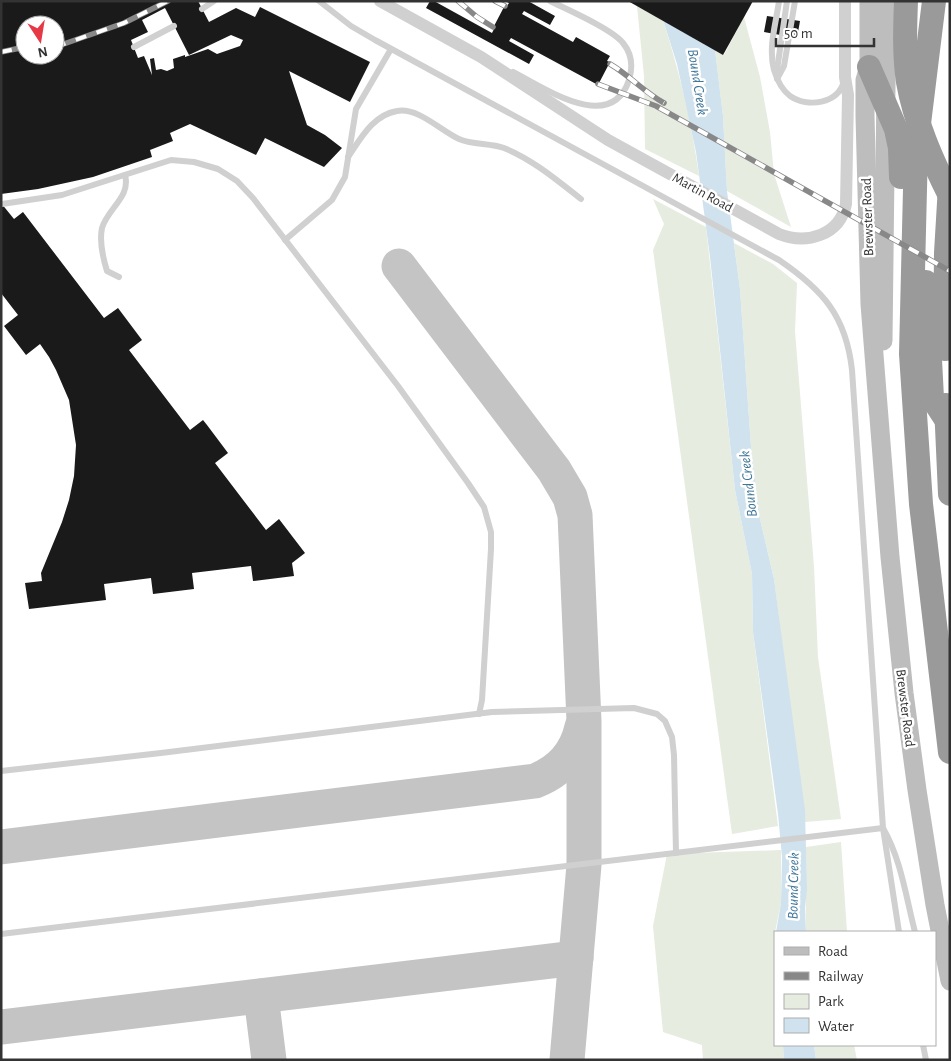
<svg xmlns="http://www.w3.org/2000/svg" width="951" height="1061" viewBox="0 0 951 1061" font-family="'Alegreya Sans',sans-serif">
	<rect width="100%" height="100%" fill="#fff"/>
	<g fill="#e6ecdf">
		<path d="M637 6 663 20C679 71 692 123 699 176L645 149 644 76Z"/>
		<path d="M744 17 760 77 770 132 774 174 791 227 727 191 723 116 715 50 724 55Z"/>
		<path d="M653 199 706 227 735 490 752 574 753 632 778 826 732 834 653 250 664 224Z"/>
		<path d="M734 243 773 264 797 283 795 331 814 567 818 657 841 819 805 822 774 579 760 519 751 447 740 289Z"/>
		<path d="M841 842 847 932H806C805 904 807 875 806 847Z"/>
		<path d="M781 850V903L775 932V1045H783L784 1060H703L702 1045 663 1032 653 926 667 854Z"/>
		<path d="M814 1045H854L857 1060H816Z"/>
	</g>
	<g fill="#cfe2ee">
		<path d="M663 20 715 50 723 116 727 191 740 289 751 447 760 519 774 579 805 810 807 889 805 908 806 932H776L781 903 782 857 778 814 753 632 752 574 735 490 710 257 696 152 677 64Z"/>
		<path d="M783 1045H814L816 1060H784Z"/>
	</g>
	<g fill="none" stroke-linecap="round" stroke-linejoin="round">
		<g stroke="#c4c4c4" stroke-width="35">
			<path d="M399 266 554 470 570 497 575 515 584 721V865L567 1060"/>
			<path d="M1 847 535 781C560 771 576 754 582 727"/>
			<path d="M261 996 269 1060"/>
			<path d="M1 1027 576 958"/>
		</g>
	</g>
	<g fill="#1a1a1a" fill-rule="evenodd">
		<path d="M1 1H198L209 22 236 8 255 17 260 7 370 62 350 102 289 71 307 125 325 135 342 148 324 167 265 138 256 155 190 124 170 133 173 141 150 150 152 157 93 177 38 189 1 194ZM165 8 189 55 231 35 243 40 240 46 217 54 208 49 185 57V55L173 59 174 68 167 71 161 69 156 70 154 58 150 59 152 75 144 56 138 58 131 40 148 32 142 20ZM25 25H55V55H25Z"/>
		<path d="M430 1H434L492 33 494 29 493 28 505 5 507 6 509 3 505 1H528L555 16 550 25 524 11 522 14 573 42 576 37 610 56 607 61 610 62 598 85 511 38 509 41 534 55 529 64 426 8Z"/>
		<path d="M628 1H753L723 55Z"/>
		<path d="M767 16 800 21 797 38 764 32Z"/>
		<path d="M1 203 14 219 23 212 104 318 118 308 142 340 129 350 190 430 203 420 207 425 228 453 215 463 266 530 279 519 305 553 292 563 294 576 253 581 251 566 192 573 194 589 153 594 151 578 104 584 106 600 29 609 25 583 42 581 41 573 62 522 69 500 74 476 76 445 69 400 56 370 49 357 40 344 26 355 4 326 18 315 1 293Z"/>
	</g>
	<g fill="none" stroke-linecap="round" stroke-linejoin="round">
		<g stroke="#d0d0d0" stroke-width="6">
			<path d="M319 1 351 26 375 40 779 260C823 290 846 316 852 370L883 828 899 932"/>
			<path d="M779 1C776 24 768 47 774 70 777 80 781 89 790 96 808 108 838 104 844 81"/>
			<path d="M202 9 214 1"/>
			<path d="M134 47 174 26"/>
			<path d="M777 70 787 1"/>
			<path d="M513 72C543 87 611 135 629 80 633 67 632 54 623 43 612 29 568 10 550 1"/>
			<path d="M777 79 784 66 795 1"/>
			<path d="M348 157C361 138 373 115 397 111 418 107 441 131 459 139 472 145 490 143 504 148 532 159 558 181 581 199"/>
			<path d="M2 204 62 195 171 160 194 162 218 169 237 181 253 198 398 386 468 483 484 507 491 532V549L482 700 479 714"/>
			<path d="M285 240 332 200 345 177 356 109 391 49"/>
			<path d="M119 277 107 271C103 258 99 242 102 228 108 208 131 197 125 175"/>
			<path d="M1 771 161 753 492 712 634 708 657 714 665 721 672 737 674 755 676 853"/>
			<path d="M1 934 883 828C901 859 906 897 915 932"/>
			<path d="M923 1045 926 1060"/>
		</g>
		<path stroke="#d0d0d0" stroke-width="12" d="M380 1 481 57 608 140 779 234C807 245 840 235 846 204L848 95 845 77V1"/>
		<g stroke="#bdbdbd" stroke-width="19">
			<path d="M869 1V67L865 80V116L870 304 890 557 904 693 917 790 935 905 950 981"/>
			<path d="M883 341 887 1"/>
		</g>
		<g stroke="#9a9a9a" stroke-width="24">
			<path d="M934 1 916 148 911 354 921 504 950 752"/>
			<path d="M869 67 896 129 900 148 901 177"/>
			<path d="M926 282 932 398 947 421"/>
			<path d="M945 349 946 253 950 186"/>
			<path d="M946 405 950 494"/>
		</g>
		<defs>
			<g id="rail">
				<path d="M458 1 477 17 493 27"/>
				<path d="M495 1 505 6"/>
				<path d="M55 47 124 23 168 1"/>
				<path d="M1 52 25 47"/>
				<path d="M610 64C629 75 644 92 664 103"/>
				<path d="M598 84 656 106 950 271"/>
			</g>
		</defs>
		<use href="#rail" stroke="#888" stroke-width="5.5"/>
		<use href="#rail" stroke="#fff" stroke-width="4" stroke-dasharray="11" stroke-linecap="butt"/>
		<path stroke="#9a9a9a" stroke-width="24" d="M906 1C905 28 904 55 908 82 915 122 932 160 950 196"/>
	</g>
	<g text-anchor="middle" stroke-width="5" stroke-linejoin="round" paint-order="stroke">
		<g font-size="14" fill="#333" stroke="#fff">
			<text transform="translate(703 192) rotate(29)" y="5">Martin Road</text>
			<text transform="translate(867 217) rotate(-92)" y="5">Brewster Road</text>
			<text transform="translate(906 708) rotate(83)" y="5">Brewster Road</text>
		</g>
		<g font-size="15" font-style="italic" fill="#3f7597" stroke="#fff">
			<text transform="translate(698 82) rotate(81)" y="5">Bound Creek</text>
			<text transform="translate(748 484) rotate(-97)" y="5">Bound Creek</text>
			<text transform="translate(793 886) rotate(-89)" y="5">Bound Creek</text>
		</g>
	</g>
	<rect width="951" height="1061" fill="none" stroke="#333333" stroke-width="5"/>
	<rect x="774" y="931" width="162" height="115" fill="#ffffff" stroke="#adadad"/>
	<rect x="784" y="947" width="25" height="8" fill="#bdbdbd" stroke="#adadad"/>
	<text x="818" y="956" font-size="15" fill="#333333">Road</text>
	<rect x="784" y="972" width="25" height="8" fill="#888888" stroke="#adadad"/>
	<text x="818" y="981" font-size="15" fill="#333333">Railway</text>
	<rect x="784" y="994" width="25" height="15" fill="#e6ecdf" stroke="#adadad"/>
	<text x="818" y="1006" font-size="15" fill="#333333">Park</text>
	<rect x="784" y="1018" width="25" height="15" fill="#cfe2ee" stroke="#adadad"/>
	<text x="818" y="1031" font-size="15" fill="#333333">Water</text>
	<g transform="translate(40 40) rotate(168)"><circle r="24" fill="#ffffff" stroke="#adadad"/>
	<path d="M0-4L9 19L0 12L-9 19Z" fill="#e63946"/>
	<text y="-8" font-size="14" font-weight="bold" text-anchor="middle" fill="#333333">N</text>
	</g>
	<path d="M776 38v8h98v-8" fill="none" stroke="#333333" stroke-width="2.5"/>
	<text x="784" y="38" font-size="15" fill="#333333" stroke="#ffffff" stroke-width="4" paint-order="stroke">50 m</text>
</svg>
